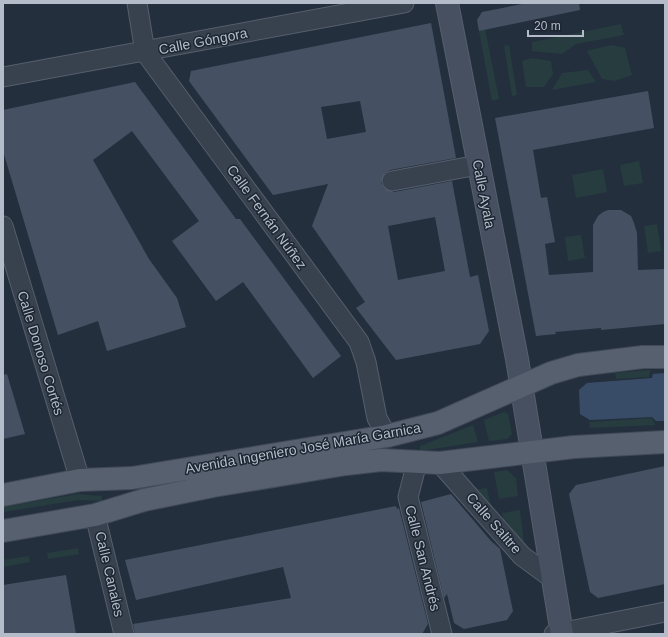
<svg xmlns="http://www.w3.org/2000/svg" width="668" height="637" viewBox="0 0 668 637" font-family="Arial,sans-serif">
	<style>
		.green { fill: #263c3f }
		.water { fill: #394c67 }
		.building { fill: #455162; fill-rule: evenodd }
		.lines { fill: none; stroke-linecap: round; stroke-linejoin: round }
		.street-casing { stroke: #565f6c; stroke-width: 21 }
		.secondary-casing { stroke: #565f6c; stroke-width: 24 }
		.primary-casing { stroke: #414a57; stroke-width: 24 }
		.street { stroke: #38414e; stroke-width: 19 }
		.secondary { stroke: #465061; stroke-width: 22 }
		.primary { stroke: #56606e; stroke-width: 22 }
		.labels { text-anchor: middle; stroke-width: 3; stroke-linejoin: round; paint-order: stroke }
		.street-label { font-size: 14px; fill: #b4bcc9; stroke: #1d2633 }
	</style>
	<rect width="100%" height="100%" fill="#242f3e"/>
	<path class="green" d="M 621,24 L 624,35 L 576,44 L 562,54 L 532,51 L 532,42 Z
		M 485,29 L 499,99 L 492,101 L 479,31 Z
		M 509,45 L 517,95 L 512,96 L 504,46 Z
		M 611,45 L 625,48 L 632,75 L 614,81 L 602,79 L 587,51 Z
		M 532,58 L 551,61 L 553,74 L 544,87 L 526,87 L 522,61 Z
		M 588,70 L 596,82 L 552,90 L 562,73 Z
		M 639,161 L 643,183 L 624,186 L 620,165 Z
		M 603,169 L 607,192 L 576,198 L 572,175 Z
		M 657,224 L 661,251 L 648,253 L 644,226 Z
		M 581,235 L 585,258 L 568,261 L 565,237 Z
		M 650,370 L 649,377 L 616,379 L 615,373 Z
		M 504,412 L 508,414 L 512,434 L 507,439 L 489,441 L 484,420 Z
		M 652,418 L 655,425 L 590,428 L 589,422 Z
		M 473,425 L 478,442 L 420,451 L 420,446 Z
		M 507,470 L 516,478 L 518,496 L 499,499 L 494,472 Z
		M 487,488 L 492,511 L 472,490 Z
		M 78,494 L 102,496 L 102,501 L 79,500 L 3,512 L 3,507 Z
		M 520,510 L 524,544 L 522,546 L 505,531 L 502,513 Z
		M 78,548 L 79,554 L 48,559 L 47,553 Z
		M 29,556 L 30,562 L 3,567 L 3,560 Z"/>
	<path class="water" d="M 665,373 L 665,421 L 656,421 L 652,417 L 590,420 L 580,414 L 579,390 L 587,383 L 652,378 L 653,374 Z"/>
	<path class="building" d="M 527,3 L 579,3 L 580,10 L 479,31 L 477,20 L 482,12 Z
		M 431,23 L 456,158 L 390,170 L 385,173 L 381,183 L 384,188 L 394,192 L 452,181 L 470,277 L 478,275 L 489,331 L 480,344 L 396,360 L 356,308 L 365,302 L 312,226 L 328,184 L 273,195 L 189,81 L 191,71 ZM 360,101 L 366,132 L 327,139 L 321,107 ZM 435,217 L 445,271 L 398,280 L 388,226 Z
		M 135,82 L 236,219 L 240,219 L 341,356 L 313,378 L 243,282 L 216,301 L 172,241 L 199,221 L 132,131 L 93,160 L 149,259 L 177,298 L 186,327 L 107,351 L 98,321 L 58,335 L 3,151 L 3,110 Z
		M 648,91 L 654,128 L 533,150 L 541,198 L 547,197 L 555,242 L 545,244 L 549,275 L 593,272 L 593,225 L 598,216 L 603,212 L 608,210 L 621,210 L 631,216 L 634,223 L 637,233 L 638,270 L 665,269 L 665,324 L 601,330 L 601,328 L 555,332 L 556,334 L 536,336 L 495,118 Z
		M 7,374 L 25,434 L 3,439 L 3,375 Z
		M 665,466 L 665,584 L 598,598 L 590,592 L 569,494 L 576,485 Z
		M 451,494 L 491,541 L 500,549 L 513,611 L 507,620 L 464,629 L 454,623 L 447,594 L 444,598 L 421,502 Z
		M 396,506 L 397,509 L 399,508 L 428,624 L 422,634 L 135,634 L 133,624 L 291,598 L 283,567 L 136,600 L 125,560 Z
		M 66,575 L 76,634 L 3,634 L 3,585 Z"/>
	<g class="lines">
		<g class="street-casing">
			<path id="street" d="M 137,3 L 145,52 L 359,342 L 366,362 L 377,418 L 387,436
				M 3,77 L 404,3
				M 392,181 L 478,165
				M 3,226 L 80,480
				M 421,462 L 415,470 L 408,497 L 442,634
				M 440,463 L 522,556 L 552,578
				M 95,515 L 124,634
				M 554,634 L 665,612"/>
		</g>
		<g class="secondary-casing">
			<path id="secondary" d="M 447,3 L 517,359 L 562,634"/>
		</g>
		<g class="primary-casing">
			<path id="primary" d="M 3,495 L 80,480 L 132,478 L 387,436 L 438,423 L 551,373 L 578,365 L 643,357 L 665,357
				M 3,531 L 95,515 L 144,500 L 213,486 L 346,464 L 381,460 L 440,463 L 574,447 L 665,442"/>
		</g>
		<use href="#street" class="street"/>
		<use href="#secondary" class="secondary"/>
		<use href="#primary" class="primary"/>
	</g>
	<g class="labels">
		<g class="street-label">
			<text transform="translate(203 41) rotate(-11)" y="5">Calle Góngora</text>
			<text transform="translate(484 194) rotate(79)" y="5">Calle Ayala</text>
			<text transform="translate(267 217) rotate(54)" y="5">Calle Fernán Núñez</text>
			<text transform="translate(41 353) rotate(73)" y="5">Calle Donoso Cortés</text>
			<text transform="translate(303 448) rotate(-10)" y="5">Avenida Ingeniero José María Garnica</text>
			<text transform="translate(494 523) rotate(49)" y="5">Calle Salitre</text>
			<text transform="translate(423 558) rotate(76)" y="5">Calle San Andrés</text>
			<text transform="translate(110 574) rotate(77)" y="5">Calle Canales</text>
		</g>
	</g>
	<rect width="668" height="637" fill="none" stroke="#b4bcc9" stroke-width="8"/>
	<path d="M528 30v6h55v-6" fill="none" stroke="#b4bcc9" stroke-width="2"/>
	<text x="534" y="30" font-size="12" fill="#b4bcc9" stroke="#1d2633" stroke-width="3" paint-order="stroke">20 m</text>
</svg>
